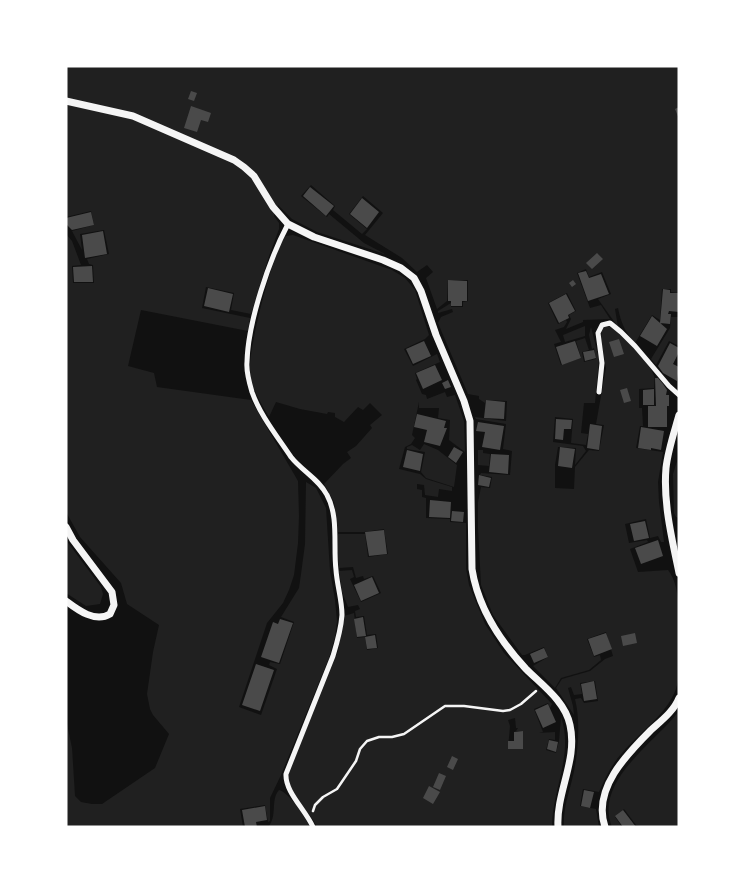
<svg xmlns="http://www.w3.org/2000/svg" width="745" height="893" viewBox="0 0 745 893" font-family="'Source Serif 4',serif">
	<style>
		.green { fill: #202020; fill-rule: evenodd }
		.building { fill: #4a4a4a }
		.lines { fill: none; stroke-linecap: round; stroke-linejoin: round }
		.path { stroke: #f5f5f5; stroke-width: 2.5 }
		.minor { stroke: #f5f5f5; stroke-width: 5 }
		.tertiary { stroke: #f5f5f5; stroke-width: 7 }
	</style>
	<rect width="100%" height="100%" fill="#111"/>
	<path class="green" d="M 66,66 L 679,67 L 679,293 L 671,292 L 671,289 L 662,289 L 660,320 L 652,315 L 635,343 C 625,332 621,323 618,308 L 615,309 L 618,327 L 598,299 L 611,294 L 602,272 L 589,277 L 586,269 L 577,273 L 590,308 L 601,305 L 610,319 L 583,320 L 583,322 L 566,329 L 571,319 L 569,315 L 576,311 L 567,293 L 548,303 L 558,324 L 566,320 L 567,322 L 564,327 L 555,330 L 561,342 L 554,344 L 561,365 L 581,358 L 576,341 L 585,338 L 589,350 L 582,352 L 584,362 L 596,359 L 594,348 L 592,349 L 589,335 L 591,327 L 599,359 L 595,403 L 584,403 L 581,433 L 588,434 L 586,445 L 571,443 L 573,419 L 555,417 L 553,442 L 583,446 L 586,451 L 575,465 L 576,448 L 558,447 L 555,465 L 555,488 L 574,489 L 575,467 L 589,450 L 599,451 L 604,425 L 596,424 L 606,368 L 601,338 L 602,328 L 608,326 C 619,330 652,365 654,376 C 655,379 654,384 654,388 L 639,389 L 639,408 L 642,408 L 643,426 L 640,426 L 636,448 L 663,452 L 658,482 L 659,502 L 664,542 L 661,542 L 658,536 L 650,538 L 646,519 L 625,524 L 629,543 L 647,540 L 648,542 L 630,549 L 638,572 L 668,570 C 679,584 679,608 679,625 C 679,645 682,670 676,689 C 667,714 639,733 622,753 C 612,764 605,778 599,792 L 583,789 L 580,806 L 596,809 L 599,827 L 564,827 C 563,810 568,796 572,780 C 578,757 581,722 575,699 L 581,698 L 584,703 L 598,701 L 595,681 L 580,683 L 582,694 L 574,695 L 571,687 L 568,688 L 573,706 L 574,715 L 556,688 L 562,679 L 590,671 L 605,659 L 613,656 L 606,632 L 587,639 L 594,657 L 600,655 L 601,660 L 589,670 L 561,678 L 555,688 L 533,666 L 548,657 L 544,647 L 525,655 L 522,655 L 493,615 L 481,585 L 478,528 L 478,502 L 481,487 L 490,488 L 492,477 L 480,475 L 481,473 L 510,475 L 512,451 L 503,449 L 506,424 L 476,419 L 475,417 L 506,421 L 507,401 L 486,400 L 485,403 L 479,399 L 479,396 L 468,394 L 438,323 L 441,317 L 453,312 L 452,309 L 438,313 L 438,311 L 451,303 L 451,307 L 463,307 L 463,302 L 468,301 L 468,280 L 448,280 L 447,301 L 437,309 L 426,278 L 433,272 L 427,265 L 417,272 L 402,258 L 365,235 L 383,213 L 363,196 L 349,214 L 367,229 L 362,234 L 333,210 L 335,206 L 311,185 L 301,196 L 327,217 L 329,214 L 364,243 L 385,254 L 317,232 L 292,219 L 278,205 L 274,216 L 279,223 L 279,229 L 269,256 L 251,314 L 231,310 L 234,293 L 206,287 L 202,308 L 250,318 L 248,331 L 141,310 L 128,366 L 154,373 L 157,387 L 251,400 L 298,481 L 299,516 L 298,543 L 294,575 L 289,590 L 283,603 L 267,623 L 239,707 L 261,715 L 277,669 L 269,665 L 270,662 L 280,664 L 294,622 L 281,617 L 299,588 L 301,574 L 305,544 L 306,482 L 316,488 L 326,508 L 330,571 L 335,600 L 337,621 L 335,637 L 329,658 L 281,775 L 270,798 L 270,821 L 268,822 L 265,805 L 240,809 L 243,827 L 66,827 L 66,719 L 72,748 L 75,796 L 81,802 L 92,804 L 102,804 L 155,768 L 169,734 L 153,715 L 150,709 L 147,694 L 153,652 L 159,625 L 127,604 L 121,583 L 80,537 L 66,512 L 66,234 L 72,241 L 81,265 L 72,266 L 73,283 L 94,283 L 93,265 L 89,264 L 87,259 L 109,254 L 104,230 L 80,234 L 82,250 L 72,231 L 94,225 L 91,211 L 66,217 Z
		M 293,235 L 392,270 L 405,278 L 415,290 L 429,335 L 425,339 L 404,349 L 413,366 L 437,354 L 440,362 L 415,373 L 417,379 L 416,380 L 422,394 L 426,395 L 427,399 L 445,392 L 447,397 L 455,395 L 464,421 L 465,452 L 449,440 L 450,420 L 438,418 L 439,408 L 419,408 L 419,402 L 412,435 L 415,438 L 411,444 L 405,447 L 399,469 L 420,474 L 426,479 L 452,487 L 452,491 L 439,489 L 438,497 L 425,495 L 424,485 L 417,484 L 417,489 L 422,490 L 422,497 L 426,498 L 426,518 L 450,519 L 450,522 L 466,523 L 466,568 L 469,585 L 485,624 L 504,653 L 552,704 L 550,708 L 548,703 L 534,709 L 543,732 L 539,733 L 555,732 L 555,740 L 549,739 L 546,750 L 556,753 L 559,741 L 561,717 C 574,754 552,790 552,827 L 317,827 C 308,808 287,794 289,772 L 338,651 L 344,616 L 354,613 L 357,638 L 365,637 L 367,650 L 378,648 L 376,634 L 367,635 L 364,616 L 356,617 L 355,611 L 360,609 L 358,605 L 348,607 L 342,592 L 339,571 L 352,570 L 354,577 L 350,579 L 361,602 L 381,593 L 373,576 L 364,579 L 363,576 L 356,578 L 353,567 L 339,568 L 337,551 L 338,534 L 365,534 L 368,557 L 388,554 L 384,529 L 364,532 L 338,532 L 334,502 L 324,484 L 343,464 L 351,458 L 347,452 L 356,446 L 372,428 L 370,425 L 382,415 L 370,403 L 363,410 L 358,407 L 344,422 L 335,417 L 335,413 L 328,412 L 327,414 L 300,409 L 276,402 L 269,417 C 260,402 251,388 250,370 C 248,351 273,249 286,236 ZM 515,718 L 516,728 L 518,728 L 516,731 L 523,731 L 523,749 L 508,749 L 510,726 L 508,720 Z
		M 671,317 L 679,317 L 679,346 L 669,341 L 656,365 L 651,359 L 670,328 Z
		M 585,326 L 585,336 L 565,342 L 563,335 Z
		M 424,444 L 438,450 L 457,465 L 454,487 L 426,478 L 421,472 L 425,452 L 407,449 L 407,447 L 412,445 L 420,450 Z
		M 478,450 L 483,450 L 483,453 L 490,454 L 489,466 L 478,465 Z
		M 679,455 L 679,518 L 676,517 L 674,513 L 673,474 Z
		M 66,540 L 101,587 L 103,594 L 100,604 L 86,606 L 66,593 Z
		M 679,711 L 679,827 L 643,827 L 636,825 L 624,809 L 615,817 L 622,827 L 612,827 C 593,781 657,741 679,711 Z
		M 279,790 C 290,793 305,817 310,827 L 268,827 C 278,816 270,800 279,790 Z"/>
	<path class="building" d="M 191,91 L 197,93 L 194,101 L 188,99 Z
		M 191,106 L 211,113 L 208,122 L 201,120 L 197,132 L 184,128 Z
		M 679,107 L 679,119 L 675,109 Z
		M 310,187 L 334,206 L 326,216 L 303,196 Z
		M 362,198 L 379,212 L 367,228 L 350,214 Z
		M 91,212 L 94,225 L 72,230 L 66,224 L 66,218 Z
		M 103,231 L 107,254 L 85,258 L 82,235 Z
		M 597,253 L 603,259 L 592,269 L 586,263 Z
		M 92,266 L 93,282 L 74,282 L 73,267 Z
		M 586,271 L 589,278 L 601,274 L 609,294 L 588,301 L 578,273 Z
		M 448,280 L 467,281 L 467,301 L 462,301 L 462,306 L 451,306 L 451,301 L 448,301 Z
		M 573,280 L 576,284 L 572,287 L 569,283 Z
		M 208,288 L 233,294 L 229,312 L 204,306 Z
		M 663,289 L 670,290 L 670,293 L 679,293 L 679,312 L 669,311 L 668,314 L 671,314 L 670,324 L 660,323 Z
		M 566,294 L 575,311 L 568,315 L 569,318 L 559,323 L 549,303 Z
		M 652,316 L 667,329 L 657,346 L 640,336 Z
		M 619,339 L 624,354 L 614,357 L 609,342 Z
		M 424,341 L 431,356 L 413,364 L 406,349 Z
		M 575,341 L 581,358 L 562,365 L 556,347 Z
		M 670,343 L 679,348 L 679,352 L 673,364 L 679,367 L 677,381 L 663,373 L 658,366 Z
		M 594,350 L 596,358 L 585,361 L 583,352 Z
		M 435,365 L 442,380 L 423,389 L 416,373 Z
		M 655,378 L 658,378 L 663,384 L 667,390 L 666,395 L 669,395 L 669,406 L 667,406 L 667,427 L 648,427 L 648,406 L 656,406 Z
		M 448,380 L 451,387 L 445,389 L 442,383 Z
		M 627,388 L 631,401 L 624,403 L 620,390 Z
		M 654,389 L 654,405 L 643,405 L 643,390 Z
		M 486,400 L 505,402 L 504,419 L 484,418 Z
		M 417,414 L 446,421 L 444,428 L 447,428 L 440,446 L 424,442 L 427,430 L 414,427 Z
		M 556,419 L 572,420 L 571,429 L 564,429 L 563,440 L 555,439 Z
		M 478,422 L 504,426 L 500,450 L 482,447 L 485,432 L 476,431 Z
		M 590,424 L 602,426 L 599,450 L 587,448 Z
		M 641,427 L 664,431 L 661,450 L 651,448 L 651,450 L 638,448 Z
		M 454,447 L 463,452 L 456,463 L 448,457 Z
		M 560,447 L 575,449 L 572,468 L 558,466 Z
		M 407,450 L 423,454 L 420,471 L 403,467 Z
		M 491,454 L 509,455 L 508,474 L 489,472 Z
		M 479,475 L 491,478 L 489,487 L 478,485 Z
		M 430,500 L 451,502 L 450,518 L 429,517 Z
		M 452,511 L 464,512 L 463,522 L 451,521 Z
		M 645,521 L 649,538 L 634,541 L 630,524 Z
		M 384,530 L 387,554 L 369,556 L 365,532 Z
		M 658,540 L 663,556 L 641,564 L 635,548 Z
		M 372,577 L 379,593 L 361,601 L 354,585 Z
		M 363,617 L 366,636 L 357,637 L 354,619 Z
		M 280,619 L 293,623 L 279,663 L 261,657 L 273,622 L 278,624 Z
		M 606,633 L 612,649 L 594,656 L 588,639 Z
		M 635,633 L 637,643 L 623,646 L 621,636 Z
		M 375,635 L 377,648 L 367,649 L 365,637 Z
		M 544,648 L 548,657 L 534,663 L 530,654 Z
		M 256,664 L 274,670 L 260,711 L 242,705 Z
		M 594,681 L 597,699 L 584,701 L 581,684 Z
		M 548,704 L 556,722 L 543,728 L 535,710 Z
		M 523,731 L 523,749 L 508,749 L 508,741 L 514,741 L 514,732 Z
		M 549,740 L 558,742 L 556,752 L 547,749 Z
		M 452,756 L 458,759 L 453,770 L 447,767 Z
		M 439,773 L 446,776 L 440,790 L 433,787 Z
		M 429,786 L 440,792 L 433,804 L 423,798 Z
		M 584,790 L 594,792 L 590,808 L 581,806 Z
		M 265,806 L 267,820 L 256,822 L 257,827 L 245,827 L 242,810 Z
		M 623,810 L 636,827 L 623,827 L 615,816 Z"/>
	<g class="lines">
		<path class="path" d="M 313,811 L 315,805 L 323,797 L 337,789 L 356,761 L 360,749 L 367,741 L 379,737 L 392,737 L 404,734 L 445,706 L 464,706 L 503,711 L 510,710 L 521,704 L 536,691"/>
		<path class="minor" d="M 288,224 C 269,260 248,322 247,362 C 246,372 249,382 252,392 C 260,415 277,436 291,457 C 302,471 319,479 327,495 C 339,517 333,546 336,570 C 337,585 342,600 342,615 C 341,629 337,643 333,656 L 286,774 C 285,792 305,809 313,827
			M 599,392 L 602,363 L 598,333 L 602,325 L 610,323 L 621,332 L 635,346 L 669,386 L 679,395"/>
		<path class="tertiary" d="M 66,101 L 133,116 L 234,160 L 244,167 L 254,176 L 273,207 L 288,224 L 314,237 L 383,260 L 401,268 L 414,278 L 421,291 L 436,335 L 464,401 L 470,421 L 472,569 C 478,608 500,641 526,669 C 542,685 565,701 570,725 C 578,760 556,792 558,827
			M 679,415 C 674,433 668,450 666,468 C 663,503 672,539 679,573
			M 66,527 L 73,540 L 112,592 L 114,605 L 110,614 C 95,623 78,610 66,601
			M 605,827 C 592,789 627,754 651,730 C 661,721 674,711 679,698"/>
	</g>
	<rect width="745" height="893" fill="none" stroke="#ffffff" stroke-width="135"/>
</svg>
